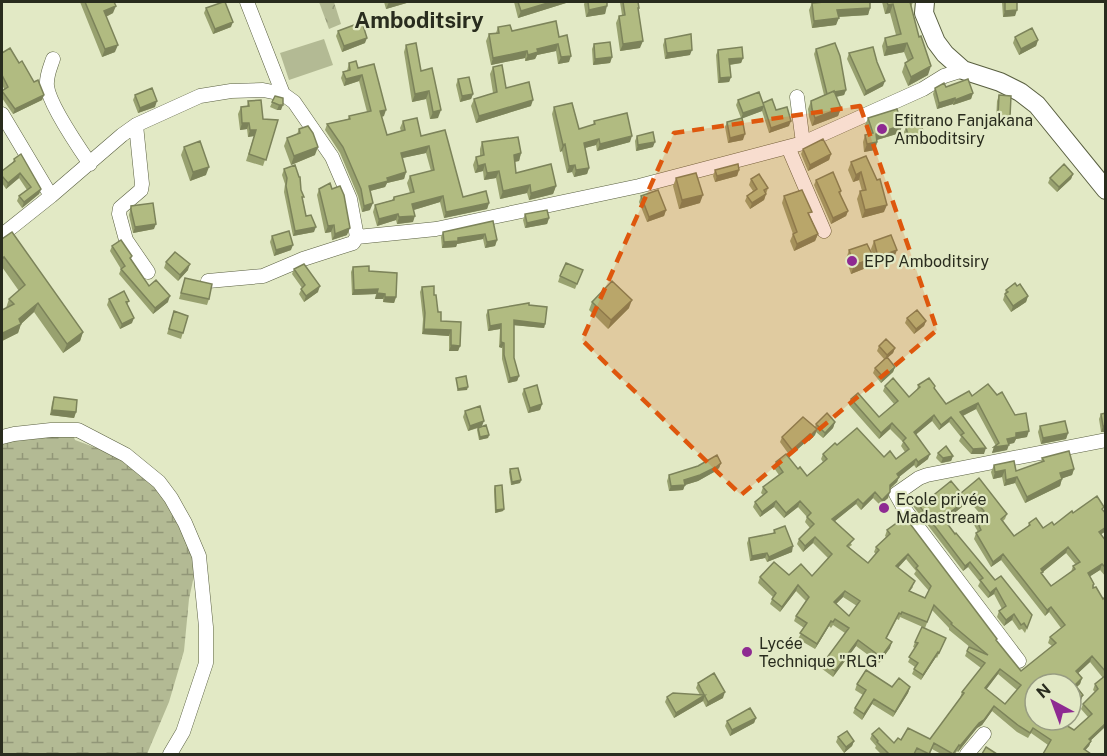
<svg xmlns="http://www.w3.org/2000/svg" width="1107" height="756" viewBox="0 0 1107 756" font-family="'Public Sans',sans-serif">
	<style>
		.forest { fill: url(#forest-crowns) }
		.wetland { fill: url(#wetland-marsh) }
		.pitch { fill: #b3ba94 }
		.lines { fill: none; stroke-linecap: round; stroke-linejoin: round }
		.minor-casing { stroke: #595f40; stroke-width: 15 }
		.major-casing { stroke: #595f40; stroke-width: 20 }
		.minor { stroke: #fff; stroke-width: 14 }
		.major { stroke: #fff; stroke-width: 18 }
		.wall { fill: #98a16f; fill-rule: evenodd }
		.shaded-wall { fill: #7c835a }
		.building { fill: #b1bb81; stroke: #7c835a; stroke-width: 1.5; fill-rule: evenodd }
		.marked { fill: #de570d; fill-opacity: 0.2; stroke: #de570d; stroke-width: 4.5; stroke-dasharray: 12 8; stroke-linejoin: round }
		.poi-dot { fill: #8e2a92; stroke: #e2e9c5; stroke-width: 2 }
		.labels { text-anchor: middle; stroke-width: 4.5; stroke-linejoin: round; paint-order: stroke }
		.poi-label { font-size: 16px; fill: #292c1e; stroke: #e2e9c5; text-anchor: start }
		.district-label { font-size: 22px; font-weight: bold; fill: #292c1e; stroke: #e2e9c5 }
	</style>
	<defs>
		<pattern id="forest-crowns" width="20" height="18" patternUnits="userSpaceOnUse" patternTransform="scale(1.5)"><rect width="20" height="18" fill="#b3ba94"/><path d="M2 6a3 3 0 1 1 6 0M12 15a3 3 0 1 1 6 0" fill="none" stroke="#929778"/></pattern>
		<pattern id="wetland-marsh" width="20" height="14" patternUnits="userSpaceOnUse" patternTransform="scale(1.5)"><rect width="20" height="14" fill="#b3ba94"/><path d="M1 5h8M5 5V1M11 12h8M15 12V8" fill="none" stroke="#929778"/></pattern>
	</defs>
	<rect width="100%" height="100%" fill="#e2e9c5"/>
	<path class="forest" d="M 319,2 L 334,2 L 341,24 L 329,29 Z"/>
	<path class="wetland" d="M 73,435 L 75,440 L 102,450 L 108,446 L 165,494 L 195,554 L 195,571 L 189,599 L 184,651 L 169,702 L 147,754 L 2,754 L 2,440 Z"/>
	<path class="pitch" d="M 324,39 L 333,65 L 289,80 L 280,53 Z"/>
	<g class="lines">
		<g class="minor-casing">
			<path id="minor" d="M 247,2 L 283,94
				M 53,59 C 50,68 46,76 47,86 C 49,104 79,148 90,164
				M 797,97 L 803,143
				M 2,114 L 51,196
				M 136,125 L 142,184 L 141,190 L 120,208 L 119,214 L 126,240 L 148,272
				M 788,147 L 824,231
				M 2,235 L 51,196 L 122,135 L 136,125 L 200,96 L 231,91 L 263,90 L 283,94 L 294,102 L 332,157 L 350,199 L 357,237
				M 208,281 L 263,276 L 303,259 L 353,243 L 357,237 L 436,229 L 639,186 L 803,143 L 923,89 L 944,76 L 963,70
				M 2,437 L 14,434 L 51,430 L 78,430 L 126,455 L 159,482 L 171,498 L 185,523 L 199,556 L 206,627 L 206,663 L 183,732 L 170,754
				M 1019,661 L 905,510 L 896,494 L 919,478 L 927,475 L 1106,440
				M 967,754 L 984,734"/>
		</g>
		<g class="major-casing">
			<path id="major" d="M 925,2 L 924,13 L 936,42 L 945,54 L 963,70 L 1000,82 L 1020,92 L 1037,105 L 1106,190"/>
		</g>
		<use href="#minor" class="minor"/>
		<use href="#major" class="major"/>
	</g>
	<path class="wall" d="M 80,2 L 114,2 L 113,13 L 106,17 L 115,52 L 102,57 Z
		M 384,2 L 410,2 L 386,9 Z
		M 514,2 L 566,2 L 566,3 L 518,18 Z
		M 585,2 L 607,2 L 605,14 L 586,17 L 584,4 Z
		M 620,2 L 638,2 L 640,48 L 620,51 L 616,23 L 619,16 L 622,15 Z
		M 882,2 L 913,2 L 911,7 L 928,75 L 908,86 L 902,72 L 905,63 L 908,62 L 904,52 L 884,56 L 882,46 L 885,38 L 896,35 L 890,13 L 885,14 Z
		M 1002,2 L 1017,2 L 1015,16 L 1003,17 Z
		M 812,3 L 870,8 L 868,15 L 838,17 L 836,25 L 812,28 L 809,10 Z
		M 206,8 L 231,27 L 213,34 L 204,13 Z
		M 498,27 L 512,31 L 559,37 L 569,62 L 558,64 L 556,51 L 537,55 L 535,59 L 525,61 L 525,58 L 491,65 L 486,41 L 489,34 L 496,33 Z
		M 338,31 L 365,43 L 342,52 L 336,36 Z
		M 1015,37 L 1038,40 L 1036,46 L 1019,55 L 1013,43 Z
		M 665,39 L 690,55 L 665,59 L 663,45 Z
		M 594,44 L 612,57 L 610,63 L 593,65 L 592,49 Z
		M 406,45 L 421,71 L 438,118 L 430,119 L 426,99 L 412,102 L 404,52 Z
		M 816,49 L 846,90 L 844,95 L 836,97 L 841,108 L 838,116 L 812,126 L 809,117 L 808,109 L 811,101 L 824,95 L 814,54 Z
		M 718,50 L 743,58 L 741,63 L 730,65 L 731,77 L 729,82 L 718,83 L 716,55 Z
		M 2,53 L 19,63 L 44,95 L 42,100 L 13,114 L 2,98 L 2,91 L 4,89 L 2,84 Z
		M 849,53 L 883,86 L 864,96 L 847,59 Z
		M 349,63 L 358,68 L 384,116 L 381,117 L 387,135 L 401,131 L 400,128 L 403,121 L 421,136 L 445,130 L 463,197 L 489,203 L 487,209 L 444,218 L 440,202 L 414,210 L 413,222 L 397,224 L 396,220 L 377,226 L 373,212 L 375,205 L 392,200 L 394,197 L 410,193 L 407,183 L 410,176 L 431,171 L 426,153 L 402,158 L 406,172 L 404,179 L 387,183 L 385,187 L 370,191 L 370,210 L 362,212 L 358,196 L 340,153 L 325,130 L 327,124 L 348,119 L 349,116 L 367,112 L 359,81 L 344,86 L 341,78 L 343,72 L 347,71 Z
		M 493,67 L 506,88 L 531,106 L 476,123 L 471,106 L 474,99 L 493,93 L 490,74 Z
		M 458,79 L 473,94 L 471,99 L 460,102 L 456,85 Z
		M 946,87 L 973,93 L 971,99 L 953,105 L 953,104 L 937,109 L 933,94 L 935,88 Z
		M 135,95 L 155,107 L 138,113 L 133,100 Z
		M 999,95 L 1008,122 L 996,121 L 997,101 Z
		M 275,96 L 281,110 L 277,110 L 270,107 Z
		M 738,100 L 763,103 L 776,110 L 789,126 L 769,133 L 762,111 L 742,118 L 743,140 L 728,143 L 725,127 L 727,122 L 741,118 L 736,105 Z
		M 248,101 L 263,119 L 278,120 L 263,166 L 246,161 L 254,136 L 248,137 L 247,129 L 240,130 L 238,114 L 241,107 L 247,106 Z
		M 554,107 L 579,129 L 593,125 L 594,121 L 630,142 L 597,151 L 596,145 L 585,148 L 589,168 L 587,174 L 574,177 L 572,172 L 567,173 L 562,151 L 560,152 L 552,114 Z
		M 868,118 L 902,125 L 900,133 L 877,140 L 877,142 L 875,150 L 864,152 L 863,142 L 865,135 L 868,134 L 865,125 Z
		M 906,127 L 922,142 L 907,145 L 904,132 Z
		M 299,129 L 315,155 L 291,165 L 284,146 L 287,138 L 297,134 Z
		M 637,136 L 653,147 L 636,151 L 635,141 Z
		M 482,142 L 521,153 L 519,161 L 515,162 L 516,173 L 556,186 L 553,194 L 529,200 L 527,193 L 500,199 L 496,178 L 484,180 L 483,171 L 475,173 L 473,165 L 476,157 L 480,156 L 480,149 Z
		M 184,147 L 206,175 L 190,181 L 181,155 Z
		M 803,149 L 831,154 L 829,160 L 808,171 L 801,154 Z
		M 866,156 L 884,212 L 862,218 L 857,199 L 860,191 L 862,191 L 859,180 L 853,182 L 848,170 L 851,162 Z
		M 14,159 L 41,189 L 39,194 L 22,208 L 17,201 L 19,196 L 27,190 L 19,178 L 6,189 L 2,183 L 2,171 L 13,162 Z
		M 284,169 L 303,200 L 306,216 L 314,232 L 293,236 L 284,192 L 285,184 L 282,175 Z
		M 715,170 L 739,170 L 737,176 L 715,182 L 713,176 Z
		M 1073,174 L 1071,179 L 1057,192 L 1048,183 L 1050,178 Z
		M 676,178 L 700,203 L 679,209 L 673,186 Z
		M 751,179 L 768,188 L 764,200 L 750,209 L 745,201 L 747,196 L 753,191 L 749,185 Z
		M 816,180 L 841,191 L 840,195 L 848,211 L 846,216 L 831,224 L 814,185 Z
		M 319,189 L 347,235 L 332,240 L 331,232 L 325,233 L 317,195 Z
		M 641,196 L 666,210 L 664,216 L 647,222 L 639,202 Z
		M 784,196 L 810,216 L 818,234 L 815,241 L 794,251 L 790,241 L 793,234 L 782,203 Z
		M 131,206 L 154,229 L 133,233 L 129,215 Z
		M 525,214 L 549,218 L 547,224 L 525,228 L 523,220 Z
		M 493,221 L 497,240 L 495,246 L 485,248 L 483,239 L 457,244 L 456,247 L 442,248 L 441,237 L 443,232 Z
		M 272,236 L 291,250 L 274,256 L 270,242 Z
		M 2,239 L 83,332 L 80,341 L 63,353 L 34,312 L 21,324 L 18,333 L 2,341 L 2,310 L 6,308 L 9,299 L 19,291 L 2,267 Z
		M 874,241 L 894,258 L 875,265 L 873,259 L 871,266 L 851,274 L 846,259 L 849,250 L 872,255 L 871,249 Z
		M 112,246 L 132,256 L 131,259 L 149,286 L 168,302 L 153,314 L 119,274 L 121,269 L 110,251 Z
		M 166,262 L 188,270 L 178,281 L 164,268 Z
		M 353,267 L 369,271 L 396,297 L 394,303 L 383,302 L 383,299 L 375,299 L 376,294 L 352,295 L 351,272 Z
		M 294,269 L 318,292 L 304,302 L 299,294 L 302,288 L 292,274 Z
		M 583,270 L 575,289 L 558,282 L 560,276 Z
		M 185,278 L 209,299 L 207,305 L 179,299 Z
		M 1017,286 L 1028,296 L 1026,302 L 1011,312 L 1003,300 L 1006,290 Z
		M 422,287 L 434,295 L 441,321 L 461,322 L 460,346 L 458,351 L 449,351 L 449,336 L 422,334 L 423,319 L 420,292 Z
		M 109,299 L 129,301 L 127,305 L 132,323 L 120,329 L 107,305 Z
		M 592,302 L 629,308 L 608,329 L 589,310 Z
		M 529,305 L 545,324 L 544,328 L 514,325 L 514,358 L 519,376 L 517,381 L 508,383 L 502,359 L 502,348 L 499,347 L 500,329 L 488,331 L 486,315 L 488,310 Z
		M 174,311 L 188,316 L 181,339 L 167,334 Z
		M 907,318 L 926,321 L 924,326 L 914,334 L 905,323 Z
		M 879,346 L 895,348 L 893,353 L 887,358 L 895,367 L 893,372 L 881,383 L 873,373 L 875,368 L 884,359 L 877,351 Z
		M 918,385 L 935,386 L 934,389 L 946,404 L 972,396 L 1027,437 L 1016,439 L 1014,443 L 1008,444 L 1007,450 L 992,453 L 994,447 L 996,446 L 976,409 L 963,416 L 984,454 L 971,454 L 959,441 L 961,437 L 949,422 L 939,430 L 932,421 L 916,434 L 928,459 L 916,468 L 914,465 L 899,477 L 897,482 L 890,489 L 888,498 L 880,505 L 873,498 L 861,510 L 856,504 L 835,521 L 852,545 L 849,547 L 868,563 L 876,554 L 874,552 L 876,547 L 886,537 L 885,536 L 887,530 L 996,641 L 1021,671 L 1052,646 L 1048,643 L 1050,637 L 1061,628 L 1049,612 L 1045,616 L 1001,560 L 991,567 L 974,539 L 976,533 L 978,532 L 974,525 L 976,519 L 982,516 L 969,501 L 945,521 L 955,534 L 995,580 L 1032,615 L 1025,633 L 1022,629 L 1019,630 L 1012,620 L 1004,626 L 997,617 L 999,611 L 1002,609 L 994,594 L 988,598 L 978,586 L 980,582 L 968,567 L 963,571 L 913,506 L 915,500 L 925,502 L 961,493 L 979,478 L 1007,514 L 1005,519 L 1003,521 L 1014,536 L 1028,526 L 1029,523 L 1043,528 L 1054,525 L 1073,513 L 1103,510 L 1106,514 L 1106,531 L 1101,534 L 1106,541 L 1106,577 L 1100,570 L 1090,576 L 1094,584 L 1093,588 L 1103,599 L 1106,598 L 1106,726 L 1091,740 L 1089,746 L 1085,750 L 1048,745 L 1031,733 L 1028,738 L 1017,732 L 992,711 L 982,725 L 977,728 L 958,752 L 957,751 L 955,754 L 941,754 L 932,749 L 930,754 L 881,754 L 875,748 L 876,746 L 870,739 L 872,734 L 894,743 L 901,740 L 930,739 L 960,698 L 962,692 L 981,668 L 965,656 L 967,651 L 971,648 L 949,630 L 949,628 L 932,610 L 925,628 L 900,617 L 899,620 L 897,619 L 887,638 L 890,648 L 879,663 L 856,646 L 833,677 L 821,668 L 823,663 L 845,633 L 833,625 L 831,628 L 829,626 L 815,649 L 798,639 L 804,628 L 794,621 L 796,616 L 806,601 L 796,591 L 780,612 L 770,604 L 773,597 L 758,583 L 760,577 L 789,575 L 812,576 L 828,558 L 813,543 L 803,552 L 797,544 L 799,539 L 810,528 L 805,522 L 807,517 L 798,507 L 784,518 L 774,507 L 760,517 L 753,507 L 755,502 L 763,495 L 761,493 L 763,487 L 779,475 L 774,468 L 776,462 L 798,469 L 807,476 L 823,462 L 821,459 L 823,454 L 837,445 L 896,459 L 905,452 L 901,446 L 903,442 L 890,429 L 879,439 L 849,405 L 851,399 L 879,417 L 894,404 L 883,391 L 885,386 L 909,397 L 917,390 ZM 1066,553 L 1076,565 L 1073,566 L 1071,572 L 1051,586 L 1042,574 L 1043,572 ZM 906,559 L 916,571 L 914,574 L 929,591 L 925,598 L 910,591 L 913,587 L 898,568 ZM 843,597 L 857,606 L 849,616 L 836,604 ZM 1090,662 L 1103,678 L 1095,684 L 1093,690 L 1095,692 L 1083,704 L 1081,709 L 1088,717 L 1074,730 L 1035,720 L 1035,684 L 1071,684 L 1071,706 L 1072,707 L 1081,700 L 1083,695 L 1077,687 L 1080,684 L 1082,678 L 1078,673 ZM 998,674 L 1017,690 L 1005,704 L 986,689 Z
		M 524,389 L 542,404 L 540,410 L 528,413 L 522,394 Z
		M 54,397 L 76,412 L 74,418 L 50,415 L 52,403 Z
		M 465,411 L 482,426 L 489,435 L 488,438 L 479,440 L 477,430 L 478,428 L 468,431 L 463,417 Z
		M 1101,414 L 1106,432 L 1101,432 L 1099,419 Z
		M 835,422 L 833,428 L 823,438 L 816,432 L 815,435 L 809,441 L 808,440 L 790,456 L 780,442 L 782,437 L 815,427 L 816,424 Z
		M 1040,426 L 1068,433 L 1066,439 L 1041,444 L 1038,432 Z
		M 938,453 L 953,456 L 951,461 L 941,463 L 936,458 Z
		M 1042,458 L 1074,469 L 1072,475 L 1062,478 L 1060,486 L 1025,503 L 1015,483 L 1004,486 L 1002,477 L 993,479 L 991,472 L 994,465 L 1016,471 L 1041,462 Z
		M 721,463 L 719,468 L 714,472 L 698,481 L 685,485 L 683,490 L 669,491 L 667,481 L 669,475 Z
		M 510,469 L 521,480 L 520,483 L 511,485 L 509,472 Z
		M 495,486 L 504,509 L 503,511 L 495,513 L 494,489 Z
		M 774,530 L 792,552 L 767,562 L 765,558 L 750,561 L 747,543 L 749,538 L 773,534 Z
		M 946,638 L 937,658 L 936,657 L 921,680 L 912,674 L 915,667 L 908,662 L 915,648 L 913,647 L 915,642 Z
		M 698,683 L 723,698 L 706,707 L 703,701 L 674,718 L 665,702 L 667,697 L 700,695 L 696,688 Z
		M 857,684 L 892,687 L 910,687 L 908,693 L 893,717 L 872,704 L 862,720 L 853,713 L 855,708 L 863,695 L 855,690 Z
		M 756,718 L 754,723 L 730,736 L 725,726 L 727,721 Z
		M 838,737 L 854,741 L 852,746 L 844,753 L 836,742 Z"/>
	<path class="shaded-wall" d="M 389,2 L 410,2 L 386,9 Z
		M 551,2 L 566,2 L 566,3 L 518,18 L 521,11 Z
		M 893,4 L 890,13 L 885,14 L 888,5 Z
		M 116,6 L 113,13 L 101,19 L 104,11 Z
		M 607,6 L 605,14 L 586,17 L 589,10 Z
		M 870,8 L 868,15 L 835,17 L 837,10 Z
		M 1017,10 L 1015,16 L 1003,17 L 1005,11 Z
		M 839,18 L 836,25 L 812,28 L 814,21 Z
		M 233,22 L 231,27 L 213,34 L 215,29 Z
		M 367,38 L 365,43 L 342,52 L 344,46 Z
		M 1038,40 L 1036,46 L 1019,55 L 1021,49 Z
		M 643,41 L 640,48 L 620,51 L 623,44 Z
		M 907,43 L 904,52 L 884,56 L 887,47 Z
		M 558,44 L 556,51 L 537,55 L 535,59 L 525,61 L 528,55 L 537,49 Z
		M 118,45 L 115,52 L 102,57 L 105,49 Z
		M 692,50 L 690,55 L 665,59 L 667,53 Z
		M 527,51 L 525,58 L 491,65 L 493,58 Z
		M 571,56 L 569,62 L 558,64 L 561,57 Z
		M 612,57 L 610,63 L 593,65 L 595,59 Z
		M 743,58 L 741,63 L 727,65 L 729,59 Z
		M 931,66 L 928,75 L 908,86 L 911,77 Z
		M 362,75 L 359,81 L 344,86 L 346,79 Z
		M 731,77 L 729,82 L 718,83 L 720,78 Z
		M 885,81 L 883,86 L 864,96 L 866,91 Z
		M 846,90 L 844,95 L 825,99 L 827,94 Z
		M 429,91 L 426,99 L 412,102 L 415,94 Z
		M 973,93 L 971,99 L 953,105 L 955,100 Z
		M 473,94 L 471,99 L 460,102 L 462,96 Z
		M 44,95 L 42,100 L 13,114 L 15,109 Z
		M 955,98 L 953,104 L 937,109 L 939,103 Z
		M 533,100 L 531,106 L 476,123 L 479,116 Z
		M 157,101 L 155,107 L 138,113 L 140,108 Z
		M 279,105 L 283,105 L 281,110 L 277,110 Z
		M 764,106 L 762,111 L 741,119 L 743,113 Z
		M 841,108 L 838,116 L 812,126 L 815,118 Z
		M 386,110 L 384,116 L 377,118 L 380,111 Z
		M 441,110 L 438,118 L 430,119 L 433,112 Z
		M 998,116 L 1010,117 L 1008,122 L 996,121 Z
		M 791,121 L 789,126 L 769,133 L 771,128 Z
		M 242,123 L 249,123 L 247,129 L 240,130 Z
		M 902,125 L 900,133 L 873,141 L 876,134 Z
		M 250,130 L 256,130 L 254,136 L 248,137 Z
		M 745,134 L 743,140 L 728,143 L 730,138 Z
		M 632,136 L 630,142 L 597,151 L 600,144 Z
		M 924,136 L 922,142 L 907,145 L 909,140 Z
		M 599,139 L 596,145 L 581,149 L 584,143 Z
		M 655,142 L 653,147 L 636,151 L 638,145 Z
		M 877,142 L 875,150 L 864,152 L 867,144 Z
		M 565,144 L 562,151 L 560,152 L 563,145 Z
		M 429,146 L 426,153 L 398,159 L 401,153 Z
		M 318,147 L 315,155 L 291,165 L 294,156 Z
		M 521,153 L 519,161 L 511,162 L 514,155 Z
		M 831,154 L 829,160 L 808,171 L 810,165 Z
		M 485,164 L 483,171 L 475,173 L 478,166 Z
		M 575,165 L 572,172 L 567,173 L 569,166 Z
		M 209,167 L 206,175 L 190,181 L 193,172 Z
		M 589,168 L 587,174 L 574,177 L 576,170 Z
		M 739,170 L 737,176 L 715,182 L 717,176 Z
		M 499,171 L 496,178 L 484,180 L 487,173 Z
		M 406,172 L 404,179 L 387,183 L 385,187 L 366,192 L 369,186 L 387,178 Z
		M 861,172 L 859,180 L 853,182 L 856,175 Z
		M 20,173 L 19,178 L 6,189 L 8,183 Z
		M 1073,174 L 1071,179 L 1057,192 L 1059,187 Z
		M 530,185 L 527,193 L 500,199 L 503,191 Z
		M 556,186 L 553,194 L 529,200 L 531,193 Z
		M 41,189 L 39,194 L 22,208 L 24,202 Z
		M 766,194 L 764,200 L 750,209 L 752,203 Z
		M 703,195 L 700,203 L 679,209 L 682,200 Z
		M 443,196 L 440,202 L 410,211 L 412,204 Z
		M 373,203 L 370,210 L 362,212 L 364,206 Z
		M 489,203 L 487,209 L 444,218 L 446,212 Z
		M 887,205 L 884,212 L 862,218 L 865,210 Z
		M 666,210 L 664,216 L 647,222 L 649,217 Z
		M 848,211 L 846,216 L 831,224 L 833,218 Z
		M 398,214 L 396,220 L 377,226 L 379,219 Z
		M 415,216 L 413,222 L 397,224 L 399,217 Z
		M 549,218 L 547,224 L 525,228 L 527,223 Z
		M 156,224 L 154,229 L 133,233 L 135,227 Z
		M 334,225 L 331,232 L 325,233 L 328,226 Z
		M 316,227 L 314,232 L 293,236 L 295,231 Z
		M 350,228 L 347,235 L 332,240 L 335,234 Z
		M 485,234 L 483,239 L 457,244 L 456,247 L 442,248 L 444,242 L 458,238 Z
		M 818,234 L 815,241 L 794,251 L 797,244 Z
		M 497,240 L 495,246 L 485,248 L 487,242 Z
		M 293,245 L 291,250 L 274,256 L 276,250 Z
		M 897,250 L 894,258 L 875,265 L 878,257 Z
		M 874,258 L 871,266 L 851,274 L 854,265 Z
		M 190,264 L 188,270 L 178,281 L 180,275 Z
		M 320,286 L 318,292 L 304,302 L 306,296 Z
		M 378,289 L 376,294 L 352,295 L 354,290 Z
		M 377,293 L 385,294 L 383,299 L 375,299 Z
		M 170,296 L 168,302 L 153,314 L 155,308 Z
		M 1028,296 L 1026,302 L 1011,312 L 1013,306 Z
		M 385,297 L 396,297 L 394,303 L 383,302 Z
		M 632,300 L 629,308 L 608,329 L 611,320 Z
		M 38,303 L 34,312 L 21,324 L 18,333 L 2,341 L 3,333 Z
		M 134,318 L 132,323 L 120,329 L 122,324 Z
		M 514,320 L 545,324 L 544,328 L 512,325 Z
		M 926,321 L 924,326 L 914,334 L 916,329 Z
		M 501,324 L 500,329 L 488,331 L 490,326 Z
		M 424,329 L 451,330 L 449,336 L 422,334 Z
		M 83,332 L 80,341 L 63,353 L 67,344 Z
		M 501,342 L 504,343 L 502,348 L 499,347 Z
		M 451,345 L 460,346 L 458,351 L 449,351 Z
		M 895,348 L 893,353 L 885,360 L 887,355 Z
		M 895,367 L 893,372 L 881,383 L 883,377 Z
		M 519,376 L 517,381 L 508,383 L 510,378 Z
		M 468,387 L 467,390 L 457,391 L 458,389 Z
		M 978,403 L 976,409 L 958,418 L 960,412 Z
		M 542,404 L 540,410 L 528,413 L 530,408 Z
		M 52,410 L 76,412 L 74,418 L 50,415 Z
		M 934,415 L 932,421 L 912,438 L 914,432 Z
		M 951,417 L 949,422 L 939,430 L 941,425 Z
		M 484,421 L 482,426 L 468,431 L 470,426 Z
		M 835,422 L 833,428 L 823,438 L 825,433 Z
		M 892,423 L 890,429 L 879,439 L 881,433 Z
		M 1103,426 L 1106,426 L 1106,432 L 1101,432 Z
		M 817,429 L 815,435 L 809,441 L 811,435 Z
		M 1029,431 L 1027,437 L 1016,439 L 1014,443 L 1005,445 L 1007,439 L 1016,433 Z
		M 1068,433 L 1066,439 L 1041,444 L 1043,438 Z
		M 810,434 L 808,440 L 790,456 L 792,450 Z
		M 489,435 L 488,438 L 479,440 L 480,437 Z
		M 1009,445 L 1007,450 L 992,453 L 994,447 Z
		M 986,448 L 984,454 L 971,454 L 973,449 Z
		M 930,454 L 928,459 L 916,468 L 918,462 Z
		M 953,456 L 951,461 L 941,463 L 943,458 Z
		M 916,459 L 914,465 L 899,477 L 897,482 L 888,490 L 890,485 L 897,474 Z
		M 721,463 L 719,468 L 714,472 L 698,481 L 685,485 L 683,490 L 669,491 L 671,486 Z
		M 1074,469 L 1072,475 L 1058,480 L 1060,473 Z
		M 1005,470 L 1002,477 L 993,479 L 995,472 Z
		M 1017,477 L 1015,483 L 1004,486 L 1006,480 Z
		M 1062,479 L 1060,486 L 1025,503 L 1027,497 Z
		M 521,480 L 520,483 L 511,485 L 512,482 Z
		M 875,492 L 873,498 L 861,510 L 863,504 Z
		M 890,492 L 888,498 L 880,505 L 882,500 Z
		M 971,496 L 969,501 L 941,524 L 943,518 Z
		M 858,499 L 856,504 L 830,525 L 832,519 Z
		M 776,501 L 774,507 L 760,517 L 762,512 Z
		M 800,501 L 798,507 L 784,518 L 786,513 Z
		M 504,509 L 503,511 L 495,513 L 496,510 Z
		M 1106,527 L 1106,531 L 1097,537 L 1099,532 Z
		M 815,537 L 813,543 L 803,552 L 805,546 Z
		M 793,546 L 792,552 L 767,562 L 769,557 Z
		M 1068,547 L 1066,553 L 1039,575 L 1041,569 Z
		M 767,553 L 765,558 L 750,561 L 752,556 Z
		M 908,554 L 906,559 L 894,572 L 896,566 Z
		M 1003,554 L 1001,560 L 991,567 L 993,562 Z
		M 970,562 L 968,567 L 963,571 L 965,566 Z
		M 1102,564 L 1100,570 L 1086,579 L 1088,573 Z
		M 798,585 L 796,591 L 780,612 L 782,607 Z
		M 996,588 L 994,594 L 988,598 L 990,593 Z
		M 845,591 L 843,597 L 832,608 L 834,602 Z
		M 1051,607 L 1049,612 L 1045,616 L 1047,610 Z
		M 1014,614 L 1012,620 L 1004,626 L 1006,620 Z
		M 831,621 L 829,626 L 815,649 L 817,644 Z
		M 858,640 L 856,646 L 833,677 L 835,671 Z
		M 892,642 L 890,648 L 879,663 L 881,657 Z
		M 938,652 L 936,657 L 921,680 L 923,675 Z
		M 1092,656 L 1090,662 L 1074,677 L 1076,671 Z
		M 1000,669 L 998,674 L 983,694 L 985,688 Z
		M 1082,678 L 1080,684 L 1073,690 L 1075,685 Z
		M 910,687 L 908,693 L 893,717 L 895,712 Z
		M 725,692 L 723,698 L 706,707 L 708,702 Z
		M 705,695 L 703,701 L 674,718 L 676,713 Z
		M 1083,695 L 1081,700 L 1072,707 L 1074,702 Z
		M 874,699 L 872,704 L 862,720 L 864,714 Z
		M 994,706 L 992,711 L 982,725 L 977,728 L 958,752 L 960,746 L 979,723 Z
		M 756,718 L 754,723 L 730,736 L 732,730 Z
		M 1106,723 L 1106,726 L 1087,744 L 1089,739 Z
		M 854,741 L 852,746 L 844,753 L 846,747 Z
		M 1091,741 L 1089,746 L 1082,754 L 1084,749 Z"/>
	<path class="building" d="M 85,2 L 114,2 L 116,6 L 104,11 L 118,45 L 105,49 Z
		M 223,2 L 225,2 L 233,22 L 215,29 L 206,8 Z
		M 518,2 L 551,2 L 521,11 Z
		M 588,2 L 607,2 L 607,6 L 589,10 Z
		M 623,2 L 638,2 L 639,8 L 638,8 L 643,41 L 623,44 L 619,16 L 625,15 Z
		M 825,2 L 870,2 L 870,8 L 837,10 L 839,18 L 814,21 L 812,3 Z
		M 887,2 L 910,2 L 919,37 L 921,36 L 931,66 L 911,77 L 905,63 L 913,58 L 907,43 L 887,47 L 885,38 L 901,34 L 893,4 L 888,5 Z
		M 1005,2 L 1017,2 L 1017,10 L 1005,11 Z
		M 556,21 L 559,37 L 567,35 L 571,56 L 561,57 L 558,44 L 537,49 L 538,52 L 528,55 L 527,51 L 493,58 L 489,34 L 499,33 L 498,27 L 510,25 L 512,31 Z
		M 362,22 L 367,38 L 344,46 L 338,31 Z
		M 1032,28 L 1038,40 L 1021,49 L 1015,37 Z
		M 691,34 L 692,50 L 667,53 L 665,39 Z
		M 610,42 L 612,57 L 595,59 L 594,44 Z
		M 416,43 L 421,71 L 432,68 L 441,110 L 433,112 L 429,91 L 415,94 L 406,45 Z
		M 835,43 L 840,56 L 846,90 L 834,92 L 834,91 L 827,94 L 816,49 Z
		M 742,47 L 743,58 L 729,59 L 731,77 L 720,78 L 718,50 Z
		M 873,47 L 877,62 L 885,81 L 866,91 L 849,53 Z
		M 10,48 L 19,63 L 22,61 L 34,82 L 38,80 L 44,95 L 15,109 L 2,91 L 8,87 L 2,75 L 2,53 Z
		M 356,61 L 358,68 L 374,64 L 386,110 L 380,111 L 387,135 L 405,130 L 403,121 L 417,118 L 421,136 L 445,130 L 463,197 L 486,191 L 489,203 L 446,212 L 443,196 L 412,204 L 415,216 L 399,217 L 398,214 L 379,219 L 375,205 L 394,200 L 394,197 L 414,192 L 410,176 L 434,170 L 429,146 L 401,153 L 406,172 L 387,178 L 388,181 L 369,186 L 373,203 L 364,206 L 361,189 L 343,147 L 327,124 L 350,119 L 349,116 L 371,111 L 362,75 L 346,79 L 343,72 L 350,70 L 349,63 Z
		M 502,65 L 506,88 L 529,82 L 533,100 L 479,116 L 474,99 L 497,92 L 493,67 Z
		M 469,77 L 473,94 L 462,96 L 458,79 Z
		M 968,79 L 973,93 L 955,100 L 955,98 L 939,103 L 935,88 L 944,83 L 946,87 Z
		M 152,88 L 157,101 L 140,108 L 135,95 Z
		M 834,91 L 841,108 L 815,118 L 812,109 L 811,101 Z
		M 759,92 L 764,106 L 743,113 L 738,100 Z
		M 999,95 L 1011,96 L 1010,117 L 998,116 Z
		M 275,96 L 283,98 L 283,105 L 279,105 L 272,102 Z
		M 772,99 L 776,110 L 787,107 L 791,121 L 771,128 L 763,103 Z
		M 261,100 L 263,119 L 278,120 L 266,160 L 249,154 L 256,130 L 250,130 L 249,123 L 242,123 L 241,107 L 249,106 L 248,101 Z
		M 572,103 L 579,129 L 595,124 L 594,121 L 627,113 L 632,136 L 600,144 L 599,139 L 584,143 L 589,168 L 576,170 L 575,165 L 569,166 L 565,144 L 563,145 L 554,107 Z
		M 897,109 L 902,125 L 876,134 L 877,142 L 867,144 L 865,135 L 873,133 L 868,118 Z
		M 742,118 L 745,134 L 730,138 L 727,122 Z
		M 921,123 L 924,136 L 909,140 L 906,127 Z
		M 308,126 L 313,133 L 318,147 L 294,156 L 287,138 L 300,133 L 299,129 Z
		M 653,132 L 655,142 L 638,145 L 637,136 Z
		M 518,137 L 521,153 L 514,155 L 516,173 L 551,164 L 556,186 L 531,193 L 530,185 L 503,191 L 499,171 L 487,173 L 485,164 L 478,166 L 476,157 L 484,155 L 482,142 Z
		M 823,139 L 831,154 L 810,165 L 803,149 Z
		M 200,141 L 209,167 L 193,172 L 184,147 Z
		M 21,154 L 41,189 L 24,202 L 19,196 L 31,187 L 20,173 L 8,183 L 2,176 L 2,171 L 15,161 L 14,159 Z
		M 866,156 L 877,180 L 880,179 L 887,205 L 865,210 L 860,191 L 866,190 L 861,172 L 856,175 L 851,162 Z
		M 738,164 L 739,170 L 717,176 L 715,170 Z
		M 1064,164 L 1073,174 L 1059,187 L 1050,178 Z
		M 295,165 L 299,177 L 300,177 L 301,190 L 304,197 L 302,197 L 306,216 L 311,215 L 316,227 L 295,231 L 286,186 L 287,178 L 284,169 Z
		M 833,172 L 841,191 L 839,192 L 848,211 L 833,218 L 816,180 Z
		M 696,173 L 703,195 L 682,200 L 676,178 Z
		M 759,174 L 768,188 L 764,190 L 766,194 L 752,203 L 747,196 L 757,189 L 751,179 Z
		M 330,183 L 332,189 L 340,186 L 344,195 L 350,228 L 335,234 L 334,225 L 328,226 L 319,189 Z
		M 658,190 L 666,210 L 649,217 L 641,196 Z
		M 802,190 L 812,212 L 808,213 L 818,234 L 797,244 L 793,234 L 797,232 L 784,196 Z
		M 153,203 L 156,224 L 135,227 L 131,210 L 131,206 Z
		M 547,210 L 549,218 L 527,223 L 525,214 Z
		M 493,221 L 497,240 L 487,242 L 485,234 L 458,238 L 458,241 L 444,242 L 443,232 Z
		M 289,231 L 293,245 L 276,250 L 272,236 Z
		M 12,232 L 83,332 L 67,344 L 38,303 L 19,319 L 21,324 L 3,333 L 2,331 L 2,310 L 14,304 L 9,299 L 25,285 L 4,257 L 2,259 L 2,239 Z
		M 891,235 L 897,250 L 878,257 L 874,241 Z
		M 121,240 L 132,256 L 130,258 L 149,286 L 156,280 L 170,296 L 155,308 L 121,269 L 125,266 L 112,246 Z
		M 867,244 L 874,258 L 854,265 L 849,250 Z
		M 175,252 L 190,264 L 180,275 L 166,262 Z
		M 566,263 L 583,270 L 577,284 L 560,276 Z
		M 304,264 L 320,286 L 306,296 L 301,289 L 305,285 L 294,269 Z
		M 369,266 L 369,271 L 397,273 L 396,297 L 385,297 L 385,294 L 377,293 L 378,289 L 354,290 L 353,267 Z
		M 185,278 L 212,284 L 209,299 L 181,293 Z
		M 612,281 L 632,300 L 611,320 L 592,302 Z
		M 1015,283 L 1017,286 L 1020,284 L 1028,296 L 1013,306 L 1005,294 L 1008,292 L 1006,290 Z
		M 434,286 L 434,295 L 436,295 L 438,312 L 441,312 L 441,321 L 461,322 L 460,346 L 451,345 L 451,330 L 424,329 L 425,313 L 422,287 Z
		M 124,291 L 129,301 L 126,302 L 134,318 L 122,324 L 109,299 Z
		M 529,303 L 529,305 L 547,307 L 545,324 L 514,320 L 514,358 L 519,376 L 510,378 L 504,355 L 504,343 L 501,342 L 501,324 L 490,326 L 488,310 Z
		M 917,310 L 926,321 L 916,329 L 907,318 Z
		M 174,311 L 188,316 L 183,333 L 169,329 Z
		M 886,339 L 895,348 L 887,355 L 879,346 Z
		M 887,357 L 895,367 L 883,377 L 875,368 Z
		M 466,376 L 468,387 L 458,389 L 456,378 Z
		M 893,378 L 909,397 L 920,387 L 918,385 L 929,378 L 935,386 L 934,388 L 946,404 L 969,391 L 972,396 L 988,384 L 997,395 L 1002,392 L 1015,415 L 1026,413 L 1029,431 L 1016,433 L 1016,437 L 1007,439 L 1009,445 L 994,447 L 999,443 L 978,403 L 960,412 L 986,448 L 973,449 L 961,435 L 964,433 L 951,417 L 941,425 L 934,415 L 914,432 L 930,454 L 918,462 L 916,459 L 897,474 L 899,477 L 890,485 L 890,492 L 882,500 L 875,492 L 863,504 L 858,499 L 832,519 L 854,539 L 847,546 L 868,563 L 879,550 L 876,547 L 890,534 L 887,530 L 905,517 L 997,639 L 996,640 L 1021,671 L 1056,643 L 1050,637 L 1065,625 L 1051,607 L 1047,610 L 1003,554 L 993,562 L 976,533 L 981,530 L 976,519 L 984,514 L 983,513 L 984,511 L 971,496 L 943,518 L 955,534 L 956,533 L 995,580 L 1001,576 L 1032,615 L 1027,628 L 1024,623 L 1021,625 L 1014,614 L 1006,620 L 999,611 L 1006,606 L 996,588 L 990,593 L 980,580 L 983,578 L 970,562 L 965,566 L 915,500 L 921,496 L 925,502 L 951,481 L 961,493 L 979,478 L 1007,514 L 1001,519 L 1014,536 L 1030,525 L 1029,523 L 1036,518 L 1043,528 L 1052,522 L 1054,525 L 1072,511 L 1073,513 L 1097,496 L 1104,507 L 1102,509 L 1106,514 L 1106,527 L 1099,532 L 1106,541 L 1106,568 L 1102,564 L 1088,573 L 1094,584 L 1093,585 L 1093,588 L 1096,587 L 1103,599 L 1105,597 L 1106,598 L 1106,672 L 1092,656 L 1076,671 L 1082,678 L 1075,685 L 1083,695 L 1074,702 L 1071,697 L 1071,684 L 1035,684 L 1035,720 L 1048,720 L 1059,726 L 1061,722 L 1074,730 L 1092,714 L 1083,704 L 1098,689 L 1095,684 L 1106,675 L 1106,723 L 1089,739 L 1091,741 L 1084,749 L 1091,754 L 1043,754 L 1051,740 L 1033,728 L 1030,733 L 1019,726 L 994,706 L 984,720 L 979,723 L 960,746 L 959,745 L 953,754 L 934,743 L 929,754 L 917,748 L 914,754 L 889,754 L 877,742 L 878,741 L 872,734 L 879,728 L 894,743 L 898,738 L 901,740 L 908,728 L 930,739 L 964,693 L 962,692 L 985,663 L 967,651 L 969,647 L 988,655 L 951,624 L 952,623 L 934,605 L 927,622 L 902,612 L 901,614 L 899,613 L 886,638 L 892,642 L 881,657 L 858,640 L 835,671 L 823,663 L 849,628 L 835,619 L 833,622 L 831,621 L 817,644 L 800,633 L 807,623 L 796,616 L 809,597 L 798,585 L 782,607 L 772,599 L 776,593 L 760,577 L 774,562 L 789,575 L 801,564 L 812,576 L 832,554 L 815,537 L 805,546 L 799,539 L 814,524 L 807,517 L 811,513 L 800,501 L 786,513 L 776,501 L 762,512 L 755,502 L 767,492 L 763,487 L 783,472 L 776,462 L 786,454 L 798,469 L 800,467 L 807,476 L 827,459 L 823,454 L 835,443 L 837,445 L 857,428 L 884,457 L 890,451 L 896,459 L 909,449 L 903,441 L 906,438 L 892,423 L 881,433 L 851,399 L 858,393 L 879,417 L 898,401 L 885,386 ZM 1068,547 L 1080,562 L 1073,566 L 1075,569 L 1051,586 L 1041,573 L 1043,572 L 1041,569 ZM 908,554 L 918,566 L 916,568 L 931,586 L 925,598 L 909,591 L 915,581 L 896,566 ZM 845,591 L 860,601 L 849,616 L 834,602 ZM 1000,669 L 1021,685 L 1005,704 L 985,688 Z
		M 537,385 L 542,404 L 530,408 L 524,389 Z
		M 54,397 L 77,400 L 76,412 L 52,410 Z
		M 480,406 L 484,421 L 470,426 L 465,411 Z
		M 827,413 L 835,422 L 825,433 L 816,424 Z
		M 1106,413 L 1106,426 L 1103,426 L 1101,414 Z
		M 803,417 L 817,429 L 811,435 L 810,434 L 792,450 L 782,437 Z
		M 1065,421 L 1068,433 L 1043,438 L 1040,426 Z
		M 486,425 L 489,435 L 480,437 L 478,428 Z
		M 946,446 L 953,456 L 943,458 L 938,453 Z
		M 1069,451 L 1074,469 L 1060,473 L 1062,479 L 1027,497 L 1017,477 L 1006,480 L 1005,470 L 995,472 L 994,465 L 1014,461 L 1016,471 L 1044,461 L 1042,458 Z
		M 717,455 L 721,463 L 716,467 L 700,475 L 684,480 L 685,485 L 671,486 L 669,475 L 698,466 Z
		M 518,468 L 521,480 L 512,482 L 510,469 Z
		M 502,485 L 504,509 L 496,510 L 495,486 Z
		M 785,526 L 793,546 L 769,557 L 767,553 L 752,556 L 749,538 L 775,533 L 774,530 Z
		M 922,627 L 946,638 L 939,653 L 938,652 L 923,675 L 914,669 L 918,663 L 909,657 L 918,643 L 915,642 Z
		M 866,670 L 892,687 L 899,678 L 910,687 L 895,712 L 874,699 L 864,714 L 855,708 L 866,690 L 857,684 Z
		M 714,673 L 725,692 L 708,702 L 698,683 Z
		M 673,693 L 705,695 L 676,713 L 667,697 Z
		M 750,708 L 756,718 L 732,730 L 727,721 Z
		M 847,731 L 854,741 L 846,747 L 838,737 Z
		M 986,747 L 997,754 L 982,754 Z"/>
	<path class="marked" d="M 860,106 L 937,330 L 741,495 L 582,340 L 674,133 Z"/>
	<g class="poi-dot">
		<circle cx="882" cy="129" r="6"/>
		<circle cx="852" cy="261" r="6"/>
		<circle cx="884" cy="508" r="6"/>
		<circle cx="747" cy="652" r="6"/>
	</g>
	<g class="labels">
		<g class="poi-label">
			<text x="894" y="126">Efitrano Fanjakana<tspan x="894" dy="18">Amboditsiry</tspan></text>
			<text x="864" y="267">EPP Amboditsiry</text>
			<text x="896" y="505">Ecole privée<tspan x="896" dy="18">Madastream</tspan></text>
			<text x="759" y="649">Lycée<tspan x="759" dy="18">Technique "RLG"</tspan></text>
		</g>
		<g class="district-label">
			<text x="419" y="28">Amboditsiry</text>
		</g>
	</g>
	<rect width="1107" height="756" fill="none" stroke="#292c1e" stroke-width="6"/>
	<g transform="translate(1053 702) rotate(319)"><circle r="28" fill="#e2e9c5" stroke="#989d82" stroke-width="1.5"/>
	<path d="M0-4.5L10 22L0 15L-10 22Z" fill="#8e2a92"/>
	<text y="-9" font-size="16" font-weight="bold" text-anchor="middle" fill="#292c1e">N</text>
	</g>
</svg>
